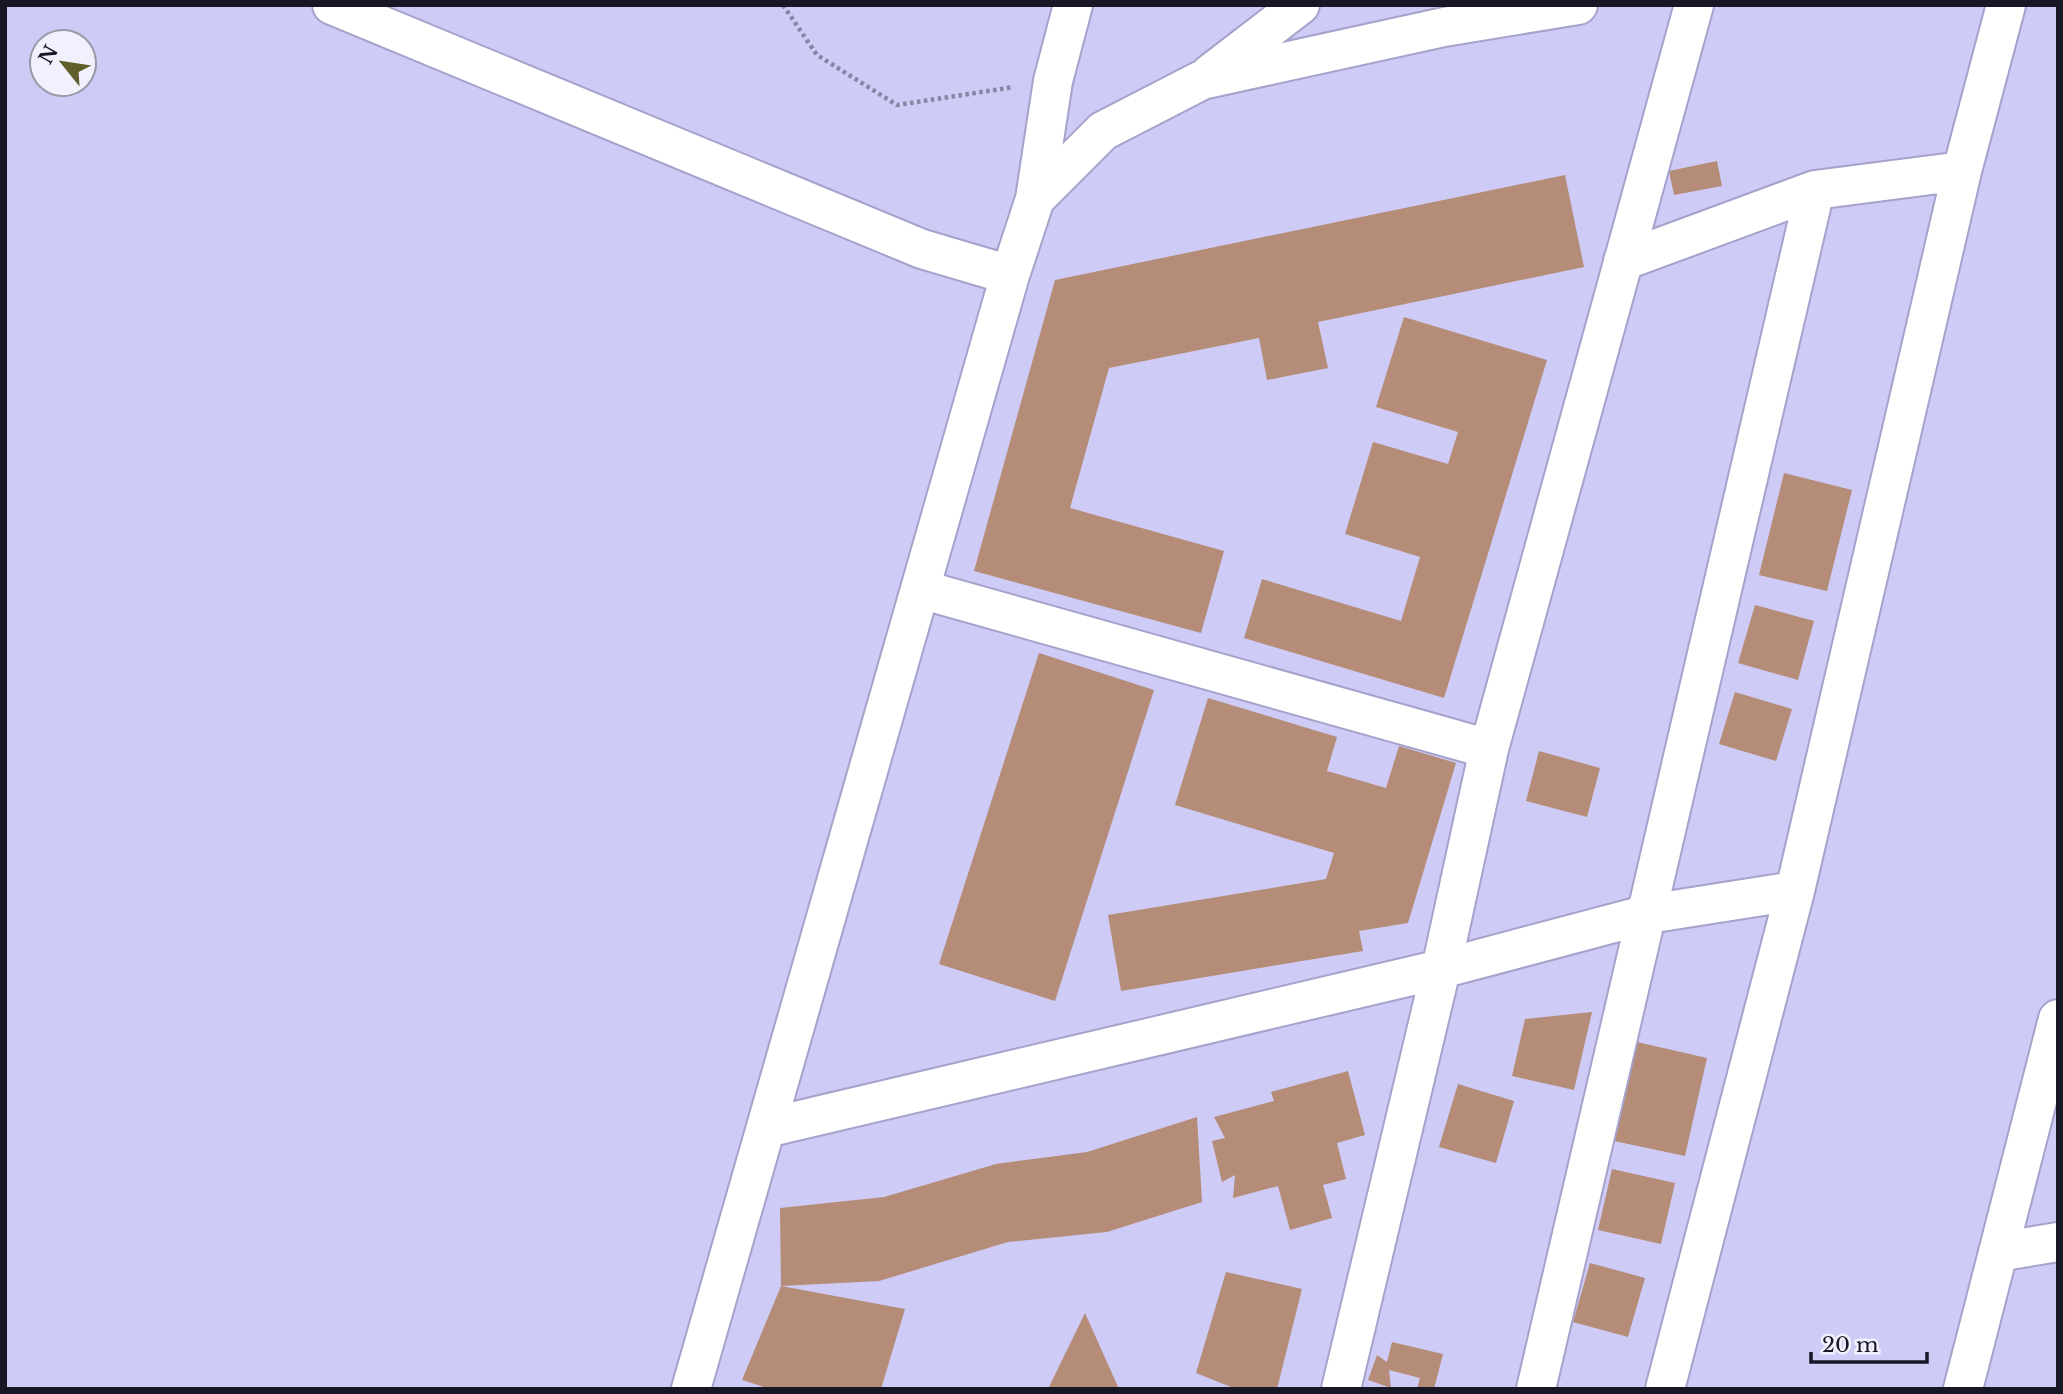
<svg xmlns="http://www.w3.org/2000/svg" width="2063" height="1394" viewBox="0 0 2063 1394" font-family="'Libre Baskerville',serif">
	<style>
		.building { fill: #b58c77 }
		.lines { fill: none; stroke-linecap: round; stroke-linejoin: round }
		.street-casing { stroke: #a5a2cb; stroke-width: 42 }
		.path { stroke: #8784a4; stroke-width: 4.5; stroke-dasharray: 3.5 3.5; stroke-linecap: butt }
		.street { stroke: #fff; stroke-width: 38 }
	</style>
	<rect width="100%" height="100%" fill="#cecbf6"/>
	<path class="building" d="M 1717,161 L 1722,186 L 1674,195 L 1669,171 Z
		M 1565,175 L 1584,267 L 1318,322 L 1328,368 L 1267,380 L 1259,338 L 1109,368 L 1070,508 L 1224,551 L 1201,633 L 974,571 L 1055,280 Z
		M 1404,317 L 1547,360 L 1444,698 L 1244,638 L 1262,579 L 1401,621 L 1420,557 L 1345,534 L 1373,442 L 1448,464 L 1458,432 L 1376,407 Z
		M 1784,473 L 1852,490 L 1827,591 L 1759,575 Z
		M 1755,605 L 1814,621 L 1798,680 L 1738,663 Z
		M 1039,653 L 1154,690 L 1055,1001 L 939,964 Z
		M 1735,692 L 1792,709 L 1776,761 L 1719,744 Z
		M 1208,698 L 1337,737 L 1327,771 L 1386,788 L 1399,746 L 1456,763 L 1408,923 L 1359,931 L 1363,951 L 1121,991 L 1108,915 L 1326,879 L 1334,853 L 1175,805 Z
		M 1539,751 L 1600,768 L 1587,817 L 1526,801 Z
		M 1592,1012 L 1574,1090 L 1512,1076 L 1525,1019 Z
		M 1637,1042 L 1707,1058 L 1685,1156 L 1614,1141 Z
		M 1348,1071 L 1365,1135 L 1337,1143 L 1346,1179 L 1323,1185 L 1332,1218 L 1290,1230 L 1278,1186 L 1233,1198 L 1235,1175 L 1222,1182 L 1212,1141 L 1225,1138 L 1214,1117 L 1274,1101 L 1271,1092 Z
		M 1458,1084 L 1514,1101 L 1496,1163 L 1439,1147 Z
		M 1197,1117 L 1202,1202 L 1107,1232 L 1008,1242 L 879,1281 L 781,1286 L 780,1208 L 884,1197 L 996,1164 L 1087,1152 Z
		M 1612,1169 L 1675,1183 L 1661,1244 L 1598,1230 Z
		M 1590,1263 L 1645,1278 L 1628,1337 L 1573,1322 Z
		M 1226,1272 L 1302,1289 L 1277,1389 L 1236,1389 L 1196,1373 Z
		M 781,1286 L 905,1309 L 881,1389 L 770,1389 L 742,1380 Z
		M 1085,1313 L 1119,1389 L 1048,1389 Z
		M 1392,1342 L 1443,1354 L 1434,1389 L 1417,1389 L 1420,1378 L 1389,1370 L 1391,1388 L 1368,1380 L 1377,1355 L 1387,1362 Z"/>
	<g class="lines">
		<g class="street-casing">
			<path id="street" d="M 332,5 L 922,249 L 1010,275
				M 1210,74 L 1300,5
				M 1035,199 L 1103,131 L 1202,80 L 1444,27 L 1578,5
				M 1623,261 L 1815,190 L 1962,171
				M 920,589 L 1489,749
				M 766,1128 L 1441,969 L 1648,914 L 1795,891
				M 1998,1252 L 2058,1242
				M 691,1389 L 1010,275 L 1035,199 L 1053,81 L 1073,5
				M 1341,1389 L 1441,969 L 1489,749 L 1694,5
				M 1536,1389 L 1815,190
				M 1665,1389 L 1795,891 L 1962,171 L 2006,5
				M 1963,1389 L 2058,1019"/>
		</g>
		<path class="path" d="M 783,5 L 817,55 L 897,105 L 1014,87"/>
		<use href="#street" class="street"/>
	</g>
	<rect width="2063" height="1394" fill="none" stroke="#181726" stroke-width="14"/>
	<g transform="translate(63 63) rotate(300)"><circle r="33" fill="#f1f0fd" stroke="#9a99a7" stroke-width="2"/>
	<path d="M0-5L12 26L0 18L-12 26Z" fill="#605f2c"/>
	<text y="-10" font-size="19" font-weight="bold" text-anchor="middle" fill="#181726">N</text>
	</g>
	<path d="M1811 1352v10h116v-10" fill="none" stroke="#181726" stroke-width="3.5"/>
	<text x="1822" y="1352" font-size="21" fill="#181726" stroke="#f1f0fd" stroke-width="5" paint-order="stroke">20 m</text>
</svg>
